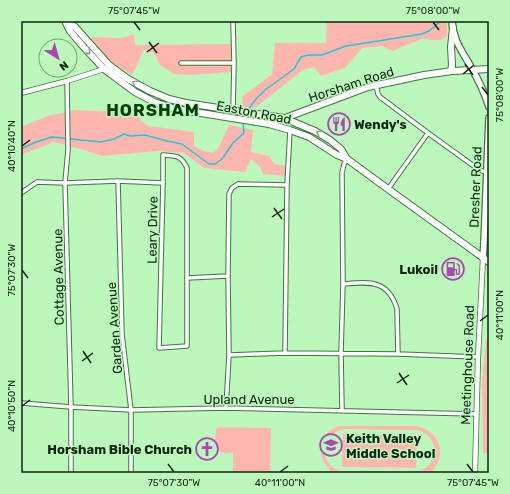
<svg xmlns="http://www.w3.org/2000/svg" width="510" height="494" viewBox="0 0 510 494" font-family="Rubik,sans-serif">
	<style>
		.green { fill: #ffb6af; fill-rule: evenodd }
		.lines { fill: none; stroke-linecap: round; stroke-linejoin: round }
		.stream { stroke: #1dcad9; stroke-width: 1.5 }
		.minor-casing { stroke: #3e7640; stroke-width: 5.5 }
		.tertiary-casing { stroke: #3e7640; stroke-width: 6 }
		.secondary-casing { stroke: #3e7640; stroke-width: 8 }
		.primary-casing { stroke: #3e7640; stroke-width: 8 }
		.trunk-casing { stroke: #3e7640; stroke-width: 8 }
		.minor { stroke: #fff; stroke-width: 3.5 }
		.tertiary { stroke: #fff; stroke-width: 4.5 }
		.secondary { stroke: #fff; stroke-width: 5.5 }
		.primary { stroke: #fff; stroke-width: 6 }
		.trunk { stroke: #fff; stroke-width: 6 }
		.oneway { stroke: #939d93 }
		.ticks { fill: none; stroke: #0e250f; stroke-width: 1.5 }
		.labels { text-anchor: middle; stroke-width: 3; stroke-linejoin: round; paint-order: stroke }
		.street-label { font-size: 13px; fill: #0e250f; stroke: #bcf8bc }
		.poi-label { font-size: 13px; font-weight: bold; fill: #0e250f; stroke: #bcf8bc; text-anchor: start }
		.district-label { font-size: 17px; font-weight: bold; letter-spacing: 1px; fill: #01400b; stroke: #bcf8bc }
		.neatline { fill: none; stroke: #0e250f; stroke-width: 1.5 }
		.ticks-label { font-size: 10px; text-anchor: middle; fill: #0e250f }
	</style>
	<rect width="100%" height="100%" fill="#bcf8bc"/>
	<path class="green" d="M 327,21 L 447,21 L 447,36 L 441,40 L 430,40 L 423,38 C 413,43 403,46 393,51 L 381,46 L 362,48 L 345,68 L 321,76 L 314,67 L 303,70 L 256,107 L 243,108 L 242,97 L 272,74 L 275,43 L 326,43 Z
		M 134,34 L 135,45 L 231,44 L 231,72 L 192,75 L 174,74 L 160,65 L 154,53 L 144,50 L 132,75 L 110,61 L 96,48 L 91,37 L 122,38 Z
		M 74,110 L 138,113 L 140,120 L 149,126 L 194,132 L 194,146 L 204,151 L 213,153 L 218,149 L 229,125 L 253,130 L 251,152 L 269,156 L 274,164 L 287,166 L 286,176 L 263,174 L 260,167 L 251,159 L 245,172 L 204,168 L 184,153 L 158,151 L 102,156 L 81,149 L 54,142 L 21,155 L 21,127 L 50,115 L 59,114 Z
		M 486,339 L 489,341 L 489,454 L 483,453 L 482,384 Z
		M 340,426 L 416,426 C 432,429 444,443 439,460 C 437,464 435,468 432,472 L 433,473 L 439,473 L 322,473 L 322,472 L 329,472 L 330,470 C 315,455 318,432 340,426 ZM 344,429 L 417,430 C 441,436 440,467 416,472 L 340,471 C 317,463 320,434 344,429 Z
		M 218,427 L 271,428 L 270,473 L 233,473 L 233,452 C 226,455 220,453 214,448 L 216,429 Z
		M 343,434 L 417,435 L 416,468 L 342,467 Z"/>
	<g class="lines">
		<path class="stream" d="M 247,111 L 256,99 L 265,90 L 294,69 L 301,57 L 308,55 L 322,55 L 346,46 L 422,34 L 429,31 L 441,21
			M 21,149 L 36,142 L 52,137 L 101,142 L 114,139 L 124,134 L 130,136 L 145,135 L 167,141 L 182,144 L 209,164 L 215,164 L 222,159 L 233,143 L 244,133 L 243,122"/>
		<g class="minor-casing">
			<path id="minor" d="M 233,21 L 234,63 L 233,110
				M 181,63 L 234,63
				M 67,81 L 68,150 L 65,183 L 71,407 L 71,473
				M 376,85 L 378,94 L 380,97 L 428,133 L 478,169 L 487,173
				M 163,155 C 176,156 181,155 187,168 L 187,346 L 159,348 L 163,183 Z
				M 118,181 L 122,334 L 131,410 L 131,473
				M 388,189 L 428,133
				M 21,193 L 37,182 L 65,183 L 118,181 L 163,183
				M 187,278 L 228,276
				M 343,284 C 369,282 388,279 397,309 L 398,354
				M 285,353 L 287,185 L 290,130
				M 229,355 L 285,353 L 398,354 L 478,357
				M 21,403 L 71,407 L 131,410 L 226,408 L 476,414
				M 226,408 L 229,355 L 228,276 L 229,194 L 232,188 L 238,184 L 287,185
				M 342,410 L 341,353 L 343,284 L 342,173 L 344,164 L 347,159"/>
		</g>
		<g class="tertiary-casing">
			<path id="tertiary" d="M 21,93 L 67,81 L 104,69 L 105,68
				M 475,473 L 478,357 L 483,258"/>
		</g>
		<g class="secondary-casing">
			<path id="secondary" d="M 452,21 C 453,41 463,52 472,69 C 479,81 485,94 489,107
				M 483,258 L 484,242 L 489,118"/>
		</g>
		<g class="primary-casing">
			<path id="primary" d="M 451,71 L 452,65 L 451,47 L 453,28
				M 269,124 L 368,87 L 424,75 L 452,71 L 489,69"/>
		</g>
		<g class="trunk-casing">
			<path id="trunk" d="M 65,21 L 70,31 L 81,44 L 104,69 L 135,92 L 154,102 L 176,109 L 269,124 L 290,130 L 309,137 L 337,155 L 347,159 L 388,189 L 489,262
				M 67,21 L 75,27 L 109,65 L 128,79 L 150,91 L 169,99 L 186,103 L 284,118 L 315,131 L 330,140 L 341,149 L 347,159"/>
		</g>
		<use href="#minor" class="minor"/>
		<use href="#tertiary" class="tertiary"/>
		<use href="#secondary" class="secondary"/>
		<use href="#primary" class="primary"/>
		<use href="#trunk" class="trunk"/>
	</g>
	<defs><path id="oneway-chevron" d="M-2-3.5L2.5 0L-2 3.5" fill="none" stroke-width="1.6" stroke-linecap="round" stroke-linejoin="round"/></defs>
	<g class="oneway">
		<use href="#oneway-chevron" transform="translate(88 52) rotate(48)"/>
		<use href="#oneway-chevron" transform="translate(135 83) rotate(-149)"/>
		<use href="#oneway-chevron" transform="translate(319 133) rotate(-150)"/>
	</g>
	<path class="ticks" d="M 134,22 L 140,30M 433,22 L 439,30M 149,42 L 157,53M 147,52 L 159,43M 465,64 L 473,75M 463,74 L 474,65M 482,87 L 488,95M 22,146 L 30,140M 274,208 L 282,219M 272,217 L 284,209M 22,270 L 28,278M 480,321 L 488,315M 83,351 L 91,363M 82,361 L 93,353M 399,373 L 407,385M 397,383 L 409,375M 22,406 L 30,400M 168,464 L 174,472M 467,464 L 473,472M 280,472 L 288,466"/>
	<defs>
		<g id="restaurant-ring" transform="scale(1.15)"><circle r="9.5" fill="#bcf8bc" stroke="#a948b0" stroke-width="1.5"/><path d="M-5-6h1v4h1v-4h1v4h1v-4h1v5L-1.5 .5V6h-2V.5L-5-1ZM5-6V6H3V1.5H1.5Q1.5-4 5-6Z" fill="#a948b0"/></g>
		<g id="fuel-ring" transform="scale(1.15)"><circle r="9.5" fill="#bcf8bc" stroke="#a948b0" stroke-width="1.5"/><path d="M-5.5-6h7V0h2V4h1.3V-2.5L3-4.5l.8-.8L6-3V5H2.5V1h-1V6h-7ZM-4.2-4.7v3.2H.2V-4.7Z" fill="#a948b0"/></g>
		<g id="school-ring" transform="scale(1.15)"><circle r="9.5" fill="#bcf8bc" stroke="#a948b0" stroke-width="1.5"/><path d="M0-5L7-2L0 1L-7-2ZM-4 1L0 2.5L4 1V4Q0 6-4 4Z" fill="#a948b0"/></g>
		<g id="church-ring" transform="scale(1.15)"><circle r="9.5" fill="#bcf8bc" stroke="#a948b0" stroke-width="1.5"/><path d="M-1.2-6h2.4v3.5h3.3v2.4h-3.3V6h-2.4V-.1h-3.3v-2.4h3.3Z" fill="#a948b0"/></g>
	</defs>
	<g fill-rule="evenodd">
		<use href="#restaurant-ring" x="339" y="124"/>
		<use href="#fuel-ring" x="453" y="269"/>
		<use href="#school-ring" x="331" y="445"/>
		<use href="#church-ring" x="207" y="449"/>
	</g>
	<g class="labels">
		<g class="street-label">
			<text transform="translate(351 84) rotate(-18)" y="5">Horsham Road</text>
			<text transform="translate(254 112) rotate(11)" y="5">Easton Road</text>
			<text transform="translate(475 187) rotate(-88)" y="5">Dresher Road</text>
			<text transform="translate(152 230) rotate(-89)" y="5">Leary Drive</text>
			<text transform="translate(58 277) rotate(-91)" y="5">Cottage Avenue</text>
			<text transform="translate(114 328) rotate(-94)" y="5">Garden Avenue</text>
			<text transform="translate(467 365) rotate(-88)" y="5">Meetinghouse Road</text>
			<text x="249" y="404">Upland Avenue</text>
		</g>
		<g class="poi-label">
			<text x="354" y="129">Wendy's</text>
			<text x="438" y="274" text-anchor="end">Lukoil</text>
			<text x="346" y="443">Keith Valley<tspan x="346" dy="15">Middle School</tspan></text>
			<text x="192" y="454" text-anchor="end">Horsham Bible Church</text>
		</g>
		<g class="district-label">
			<text x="153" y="116">HORSHAM</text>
		</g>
	</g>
	<rect width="510" height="494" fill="none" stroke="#bcf8bc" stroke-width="44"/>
	<g transform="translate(58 58) rotate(143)"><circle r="19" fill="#bcf8bc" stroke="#76a477"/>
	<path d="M0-3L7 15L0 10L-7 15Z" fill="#a948b0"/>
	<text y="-6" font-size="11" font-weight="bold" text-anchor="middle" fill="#0e250f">N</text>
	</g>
	<rect x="22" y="22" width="466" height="450" class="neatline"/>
	<g class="ticks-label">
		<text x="134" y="14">75°07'45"W</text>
		<text x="433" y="14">75°08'00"W</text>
		<text transform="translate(499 95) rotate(-90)" y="4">75°08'00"W</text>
		<text transform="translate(11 146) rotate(-90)" y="4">40°10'40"N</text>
		<text transform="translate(11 270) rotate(-90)" y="4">75°07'30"W</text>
		<text transform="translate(499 315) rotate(-90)" y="4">40°11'00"N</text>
		<text transform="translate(11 406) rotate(-90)" y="4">40°10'50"N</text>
		<text x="174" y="486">75°07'30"W</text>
		<text x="280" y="486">40°11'00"N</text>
		<text x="473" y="486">75°07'45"W</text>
	</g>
</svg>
